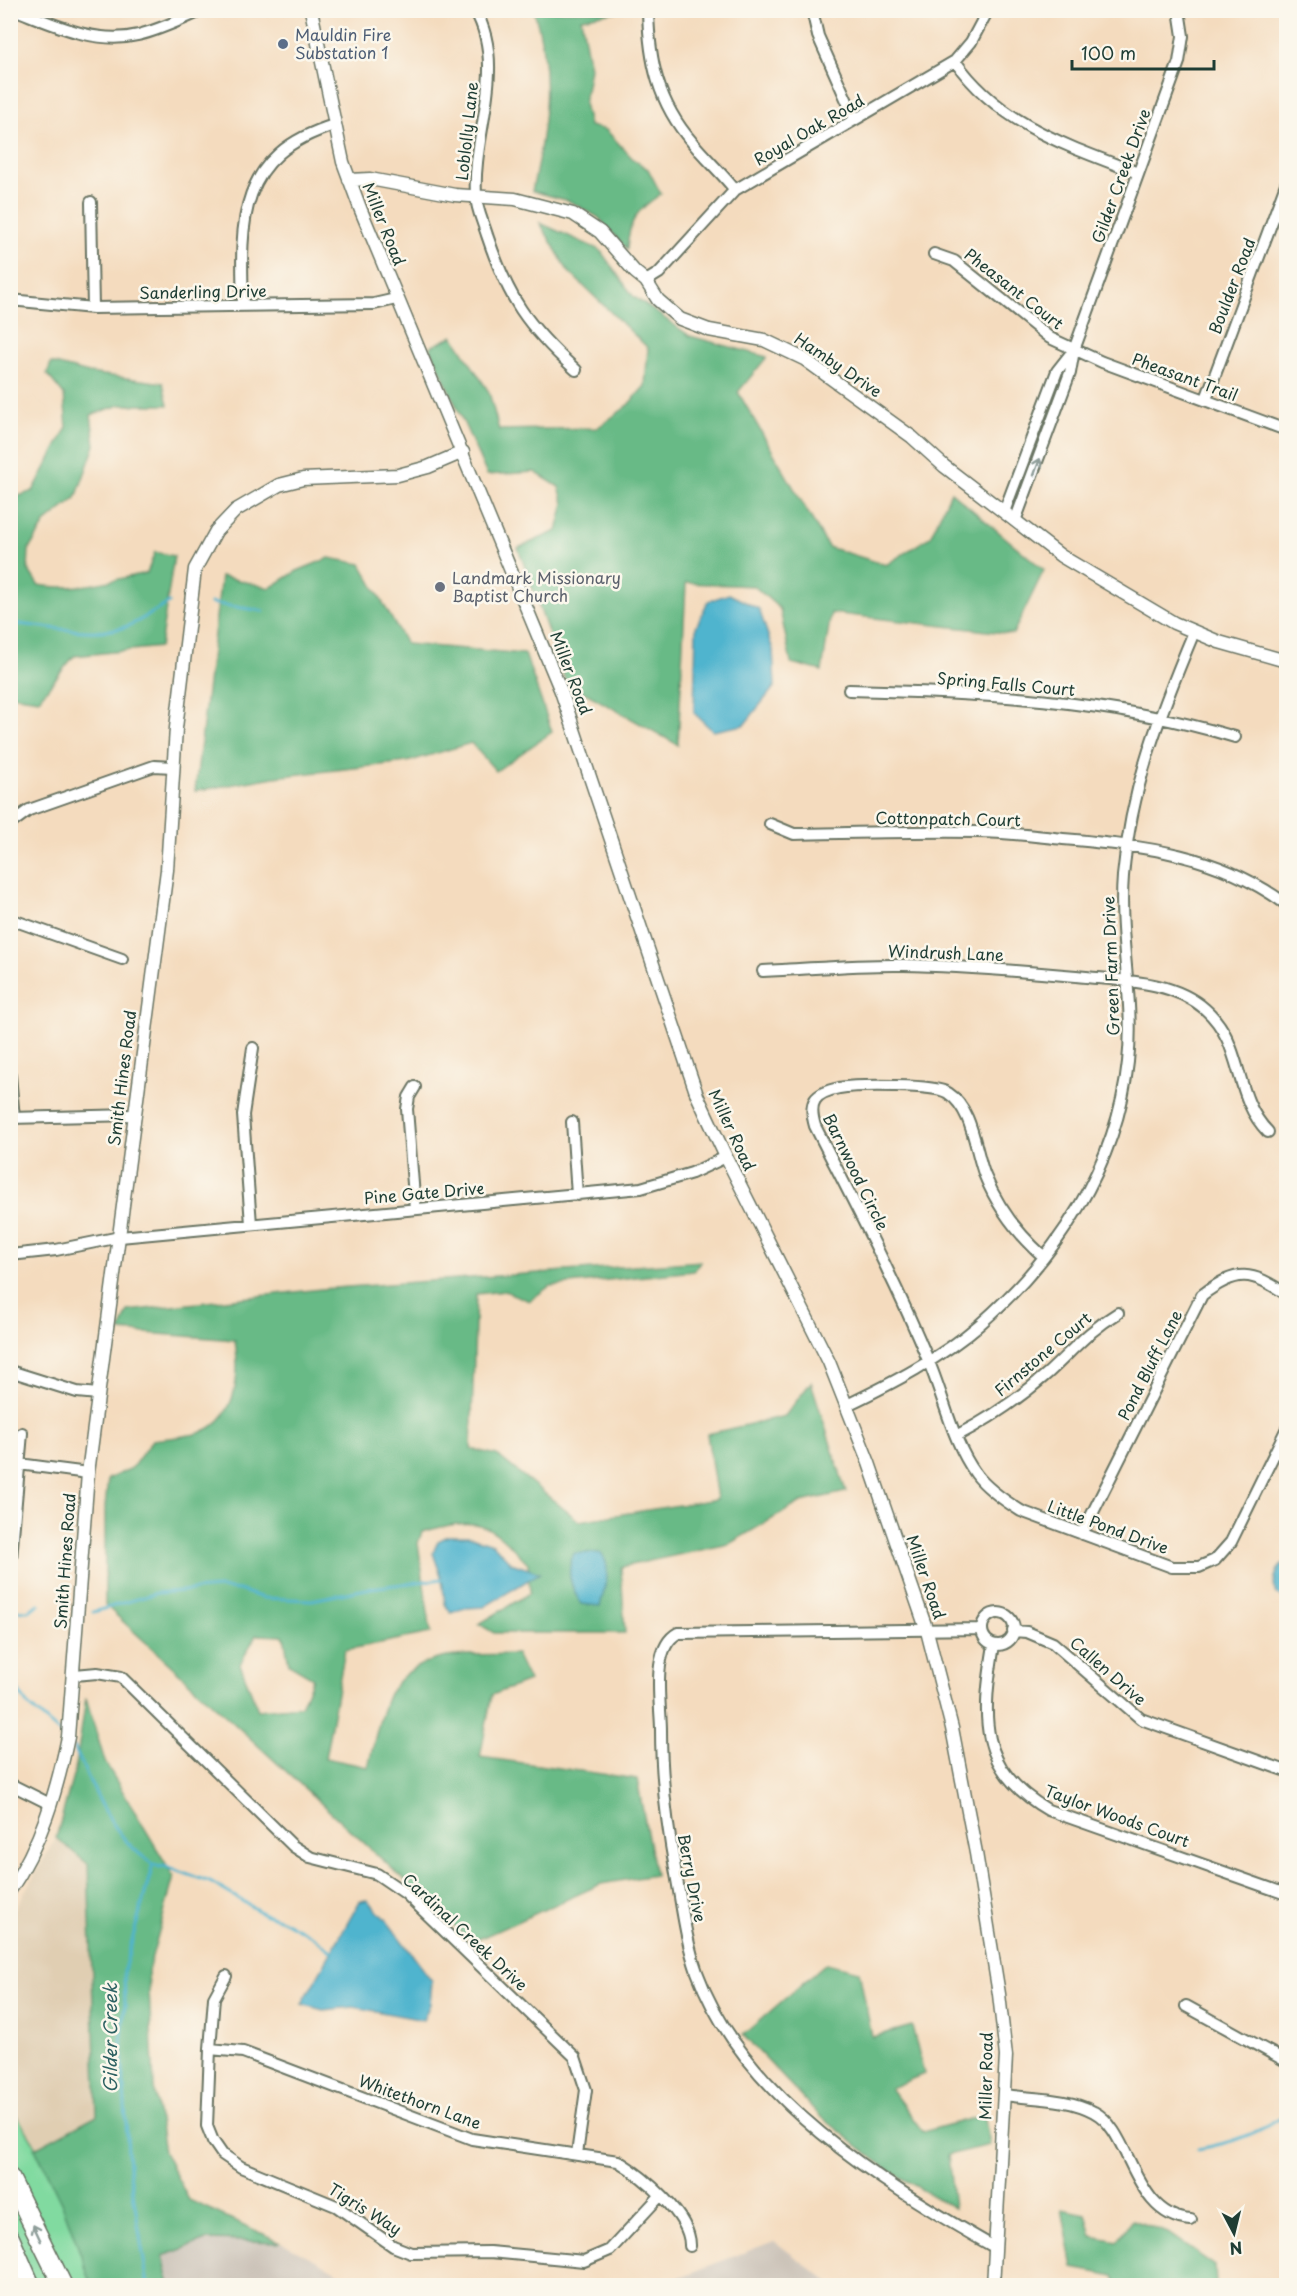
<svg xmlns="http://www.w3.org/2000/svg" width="1297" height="2296" viewBox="0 0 1297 2296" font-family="'Playpen Sans',sans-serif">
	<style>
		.built { fill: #e0ceb2 }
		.industrial { fill: #cbc2b8 }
		.green { fill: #81daa0; stroke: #508c6a; stroke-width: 1.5 }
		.forest { fill: #68ba86; stroke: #447c5d; stroke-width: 1.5; fill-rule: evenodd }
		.water { fill: #4fb4ce; stroke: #377881; stroke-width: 1.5 }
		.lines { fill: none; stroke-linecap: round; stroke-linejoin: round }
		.stream { stroke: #4fb4ce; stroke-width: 3 }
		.minor-casing { stroke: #6a7464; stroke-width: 14 }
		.tertiary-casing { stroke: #6a7464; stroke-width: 15 }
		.motorway-casing { stroke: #6a7464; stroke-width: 21 }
		.minor { stroke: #fff; stroke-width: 10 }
		.tertiary { stroke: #fff; stroke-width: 12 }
		.motorway { stroke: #fff; stroke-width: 18 }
		.oneway { stroke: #8f9e9a }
		.service-dot { fill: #5c6f8a; stroke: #fbf7ec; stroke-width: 2 }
		.worship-dot { fill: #6b7280; stroke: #fbf7ec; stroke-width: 2 }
		.labels { text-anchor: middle; stroke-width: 5; stroke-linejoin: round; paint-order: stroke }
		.service-label { font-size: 16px; fill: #4e5e75; stroke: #fbf7ec; text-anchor: start }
		.street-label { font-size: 16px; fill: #1f3d34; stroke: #fbf7ec }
		.worship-label { font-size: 16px; fill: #5b616d; stroke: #fbf7ec; text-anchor: start }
		.water-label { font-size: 18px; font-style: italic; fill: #2d6162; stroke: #fbf7ec }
	</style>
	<rect width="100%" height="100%" fill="#fbf7ec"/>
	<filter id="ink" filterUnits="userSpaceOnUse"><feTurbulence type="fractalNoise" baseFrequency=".0167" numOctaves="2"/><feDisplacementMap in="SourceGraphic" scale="12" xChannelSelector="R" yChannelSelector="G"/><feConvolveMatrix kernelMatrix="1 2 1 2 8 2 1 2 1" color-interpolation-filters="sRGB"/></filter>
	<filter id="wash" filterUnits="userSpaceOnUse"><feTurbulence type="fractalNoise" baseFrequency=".008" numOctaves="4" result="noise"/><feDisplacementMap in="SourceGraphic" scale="24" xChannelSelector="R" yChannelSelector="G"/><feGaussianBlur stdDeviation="1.35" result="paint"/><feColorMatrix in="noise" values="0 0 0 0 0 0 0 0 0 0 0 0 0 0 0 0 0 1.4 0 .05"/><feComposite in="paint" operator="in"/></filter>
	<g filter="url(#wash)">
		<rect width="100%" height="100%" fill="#f4dbbe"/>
		<path class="built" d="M 56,1838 L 88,1864 L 97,2115 L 35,2148 L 23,2123 L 11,2108 L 11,1916 Z"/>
		<path class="industrial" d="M 206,2240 L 281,2242 L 363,2285 L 170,2285 L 163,2256 Z
			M 774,2241 L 833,2285 L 659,2285 Z"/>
		<path class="green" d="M 10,2108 C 49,2154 72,2229 92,2285 L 11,2285 Z"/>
		<path class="forest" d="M 534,11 L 619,11 L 581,18 L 590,68 L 584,103 L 589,126 L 606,130 L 634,160 L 648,169 L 661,194 C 637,210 629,219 627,249 L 598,217 L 569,201 L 532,191 C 546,129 553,72 534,11 Z
			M 540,223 L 600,250 L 633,296 L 690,336 L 767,357 L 738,392 L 828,547 L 886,565 L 930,537 L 951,492 L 1044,570 L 1013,634 L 831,613 L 822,671 L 791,663 L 780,609 L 754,586 L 686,583 L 678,745 L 566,682 L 518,548 L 557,531 L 564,503 L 559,487 L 535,472 L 487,475 L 430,347 L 453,336 L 489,392 L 499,430 L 597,428 L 626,407 L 645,386 L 648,348 L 568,271 Z
			M 51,363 L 89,373 L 163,383 L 168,405 L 120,405 L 91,415 L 95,445 L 76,498 L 46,522 L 29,549 L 28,569 L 38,585 C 76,592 110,580 147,573 L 155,552 L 174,556 L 160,647 L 74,656 L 39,699 L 11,695 L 10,499 L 33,491 L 67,427 L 64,395 L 47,374 Z
			M 329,558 L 361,564 L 406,644 L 525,654 L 552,732 L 496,771 L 471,743 L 407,762 L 274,777 L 195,791 L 221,576 L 270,588 L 297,571 Z
			M 701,1261 L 694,1271 L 550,1286 L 529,1301 L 505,1291 L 476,1294 L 471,1449 L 497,1455 L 579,1521 L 717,1499 L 707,1434 L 785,1416 L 811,1382 L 846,1492 L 801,1502 L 729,1544 L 621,1567 L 625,1633 L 494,1633 L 479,1624 L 530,1593 L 528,1563 C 487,1522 481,1515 422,1532 L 418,1543 L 431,1633 L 345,1650 L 325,1758 L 368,1767 C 373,1748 381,1707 390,1692 C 418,1648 471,1656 516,1654 L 529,1681 L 492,1695 L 480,1757 L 637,1779 L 655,1875 L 601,1884 L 472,1942 L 105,1605 L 105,1507 L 108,1479 L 132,1468 L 152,1440 C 167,1438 185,1437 199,1433 C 238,1419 240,1374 235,1340 L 120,1331 L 128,1311 L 321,1289 ZM 256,1635 L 284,1636 L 289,1664 L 313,1678 L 301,1706 L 258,1710 L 240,1664 Z
			M 86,1698 L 105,1762 L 174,1877 L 148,1971 L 154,2086 L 164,2152 L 189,2200 L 281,2242 L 206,2240 L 163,2256 L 170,2285 L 92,2285 L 62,2204 L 35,2148 L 97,2115 L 88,1864 L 56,1838 L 76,1765 Z
			M 826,1963 L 859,1971 L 872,2037 L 912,2026 L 924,2074 L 890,2088 L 923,2132 L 984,2115 L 990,2145 L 948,2155 L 954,2208 L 891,2172 L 819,2115 L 743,2035 Z
			M 1062,2209 L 1086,2214 L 1092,2236 L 1117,2241 L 1133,2220 L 1168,2233 L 1215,2266 L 1216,2285 L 1118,2285 L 1114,2276 L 1073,2268 Z"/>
		<path class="water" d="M 729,594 L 759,609 L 773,650 L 775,686 L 744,725 L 713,731 L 694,713 L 696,627 L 708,601 Z
			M 448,1536 L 468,1536 L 493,1544 L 511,1563 L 540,1573 L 484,1607 L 465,1608 L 451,1613 L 445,1604 L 442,1579 L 433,1553 L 438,1541 Z
			M 574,1553 L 601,1553 C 613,1567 604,1590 600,1606 L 581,1604 C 571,1587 565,1572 574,1553 Z
			M 1286,1562 L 1286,1598 L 1276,1595 C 1272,1582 1275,1569 1286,1562 Z
			M 367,1900 L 387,1921 L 432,1981 L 430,2004 L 423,2020 L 354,2007 L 323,2010 L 302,2004 L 360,1901 Z"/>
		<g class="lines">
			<path class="stream" d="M 210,603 L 263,611
				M 10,623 C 45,626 95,638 128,626 C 142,620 156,610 169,603
				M 10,1610 L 28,1611 L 39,1604
				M 93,1612 L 157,1593 L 219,1588 L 239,1590 L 263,1598 L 312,1600 L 371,1588 L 442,1579
				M 10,1678 L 27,1704 L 61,1734
				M 74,1747 C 94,1790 114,1844 159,1867 L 164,1866 L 210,1882 L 264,1914 L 282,1920 L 315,1938 L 331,1951
				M 1198,2149 C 1232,2143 1258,2133 1286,2115
				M 148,2286 L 129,2167 L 121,2043 L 125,2004 L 124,1970 L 153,1864"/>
		</g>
	</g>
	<g filter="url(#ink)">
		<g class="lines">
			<g class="minor-casing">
				<path id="minor" d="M 16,10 C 55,25 96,45 138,35 C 160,30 182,19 203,10
					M 475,10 C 508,68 472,134 476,195 C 476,208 483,222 487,235 C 508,298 527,326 576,370
					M 648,10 C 649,61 658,103 692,142 C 706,159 722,173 735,190
					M 812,10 L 818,36 L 855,119
					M 955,61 C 1000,125 1068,146 1138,173
					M 91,202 L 93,308
					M 934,254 L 954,261 L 1050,338 L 1102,362 L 1286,430
					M 646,281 L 659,273 L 735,190 L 955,61 L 971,42 L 988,10
					M 10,300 L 93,308 L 374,304 L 396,299
					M 243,305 C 240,219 238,155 334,125
					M 1206,399 L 1286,184
					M 1004,512 L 1057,371 L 1072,352
					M 1015,521 L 1070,373 L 1074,350 L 1179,62 L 1183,36 L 1179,10
					M 849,690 C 981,693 1108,699 1235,737
					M 10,824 L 29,810 L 154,766 L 173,767
					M 770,824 L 794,834 C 855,833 916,831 977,832 C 1005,832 1034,836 1063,839 C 1145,846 1218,854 1286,904
					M 10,919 L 122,959
					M 763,971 C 810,969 857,964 904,965 C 961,966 1019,971 1076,976 C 1119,981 1171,979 1205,1009 C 1245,1044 1232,1095 1268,1132
					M 10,1075 L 14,1118
					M 10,1118 L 134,1115
					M 572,1122 L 577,1195
					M 415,1209 L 407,1109 L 409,1097 L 415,1087
					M 251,1224 L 243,1115 L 253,1048
					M 10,1255 L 56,1250 L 120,1237 L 641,1188 L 692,1173 L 726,1157
					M 1044,1257 C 1018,1234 998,1208 985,1176 C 975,1151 973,1109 948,1093 C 935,1084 856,1085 839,1088 C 814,1093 808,1102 815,1126 C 854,1203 895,1280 928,1360 C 944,1397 952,1441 976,1474 C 987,1489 1005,1501 1021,1511 L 1172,1567 L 1199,1567 L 1215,1560 L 1231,1542 L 1286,1430
					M 10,1371 L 77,1392 L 98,1394
					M 847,1405 C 893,1383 941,1358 979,1325 C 1057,1257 1117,1166 1128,1062 C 1135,1000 1118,938 1123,876 C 1131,787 1160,713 1194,632
					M 956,1436 C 989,1419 1020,1398 1048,1373 C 1073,1350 1088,1331 1118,1313
					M 19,1464 L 88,1473
					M 1082,1534 L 1202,1295 C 1238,1268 1251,1271 1286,1294
					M 10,1570 L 22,1433
					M982 1629a16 16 0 1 1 32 0a16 16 0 1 1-32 0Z
					M 982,1629 L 678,1633 C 650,1648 661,1704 661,1730 C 661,1780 667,1826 676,1874 C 682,1907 686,1941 697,1972 C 743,2098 883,2184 994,2247
					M 1013,1631 L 1027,1632 L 1053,1643 L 1141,1719 L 1286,1771
					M 994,1645 C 982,1716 977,1769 1048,1810 L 1286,1894
					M 75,1675 L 97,1673 L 121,1677 L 293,1846 L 310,1857 L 377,1874 L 405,1893 L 575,2057 L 586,2090 L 577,2154
					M 10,1784 L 50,1804
					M 226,1976 L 214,1998 L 210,2049 L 207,2126 L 213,2141 L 222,2154 L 241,2167 L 336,2206 L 393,2246 L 411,2253 L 490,2252 L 584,2261 L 610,2250 L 660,2196
					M 1186,2006 L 1286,2061
					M 210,2049 L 243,2052 L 472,2139 L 618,2161 C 642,2176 691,2215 690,2246
					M 1004,2095 C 1032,2099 1069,2098 1094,2112 C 1132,2131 1132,2216 1191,2220
					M 1286,2286 L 1286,2285"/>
			</g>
			<g class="tertiary-casing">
				<path id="tertiary" d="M 311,10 L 343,162 L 360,208 L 561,691 L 697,1095 L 726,1157 L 829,1362 L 869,1463 L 927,1631 L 952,1728 L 976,1853 L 999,1994 L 1006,2056 L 993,2286
					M 349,180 L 370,179 L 455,195 L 515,199 L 573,214 L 600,232 L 635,272 L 646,281 L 658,300 L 680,319 L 709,330 L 764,340 L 804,359 L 912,437 L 944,466 L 1061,556 L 1174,623 L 1219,642 L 1286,661
					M 10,1890 C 41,1845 57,1790 68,1737 L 88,1473 L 167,870 L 176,728 L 195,569 L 216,531 L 236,510 L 279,485 L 303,479 L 398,475 L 428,467 L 463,452"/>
			</g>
			<g class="motorway-casing">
				<path id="motorway" d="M 10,2178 L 63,2286
					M 10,2238 L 31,2286"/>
			</g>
			<use href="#minor" class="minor"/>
			<use href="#tertiary" class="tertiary"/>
			<use href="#motorway" class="motorway"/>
		</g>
		<defs><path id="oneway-shaft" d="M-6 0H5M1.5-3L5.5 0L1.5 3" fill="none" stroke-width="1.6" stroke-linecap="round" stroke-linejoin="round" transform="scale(1.5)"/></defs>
		<g class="oneway">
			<use href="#oneway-shaft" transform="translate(1037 467) rotate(-70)"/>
			<use href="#oneway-shaft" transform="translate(37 2233) rotate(-115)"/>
		</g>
	</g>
	<circle class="service-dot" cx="283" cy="44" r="6"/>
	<circle class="worship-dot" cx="440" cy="587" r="6"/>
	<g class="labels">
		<g class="service-label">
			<text x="295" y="41">Mauldin Fire<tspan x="295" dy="18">Substation 1</tspan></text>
		</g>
		<g class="street-label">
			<text transform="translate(809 130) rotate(-30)" y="6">Royal Oak Road</text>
			<text transform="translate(467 131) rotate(-84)" y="6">Loblolly Lane</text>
			<text transform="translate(1121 176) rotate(-70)" y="6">Gilder Creek Drive</text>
			<text transform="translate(384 224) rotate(68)" y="6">Miller Road</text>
			<text transform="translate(1232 286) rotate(-69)" y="6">Boulder Road</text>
			<text transform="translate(1014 289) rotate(38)" y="6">Pheasant Court</text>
			<text transform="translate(203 292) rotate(-1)" y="6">Sanderling Drive</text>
			<text transform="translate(838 365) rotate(34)" y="6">Hamby Drive</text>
			<text transform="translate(1185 377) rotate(20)" y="6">Pheasant Trail</text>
			<text transform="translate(571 673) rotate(69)" y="6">Miller Road</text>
			<text transform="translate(1006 684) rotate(5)" y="6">Spring Falls Court</text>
			<text transform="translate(948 819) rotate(1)" y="6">Cottonpatch Court</text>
			<text transform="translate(946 953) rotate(2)" y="6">Windrush Lane</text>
			<text transform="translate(1111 966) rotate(-92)" y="6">Green Farm Drive</text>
			<text transform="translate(122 1078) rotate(-83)" y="6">Smith Hines Road</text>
			<text transform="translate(732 1130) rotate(65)" y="6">Miller Road</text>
			<text transform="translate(856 1172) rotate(64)" y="6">Barnwood Circle</text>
			<text transform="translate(424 1193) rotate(-5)" y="6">Pine Gate Drive</text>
			<text transform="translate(1043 1354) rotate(-40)" y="6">Firnstone Court</text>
			<text transform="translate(1150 1365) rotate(-63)" y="6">Pond Bluff Lane</text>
			<text transform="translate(1108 1527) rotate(20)" y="6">Little Pond Drive</text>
			<text transform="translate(65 1561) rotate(-86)" y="6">Smith Hines Road</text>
			<text transform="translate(926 1577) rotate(71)" y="6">Miller Road</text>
			<text transform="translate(1108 1671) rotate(41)" y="6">Callen Drive</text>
			<text transform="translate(1117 1816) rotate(20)" y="6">Taylor Woods Court</text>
			<text transform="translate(692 1878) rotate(79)" y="6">Berry Drive</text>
			<text transform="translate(465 1932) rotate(43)" y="6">Cardinal Creek Drive</text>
			<text transform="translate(986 2076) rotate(-89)" y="6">Miller Road</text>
			<text transform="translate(420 2102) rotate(20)" y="6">Whitethorn Lane</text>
			<text transform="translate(365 2209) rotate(32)" y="6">Tigris Way</text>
		</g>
		<g class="worship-label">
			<text x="452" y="584">Landmark Missionary<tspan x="452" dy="18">Baptist Church</tspan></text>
		</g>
		<g class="water-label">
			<text transform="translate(111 2038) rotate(-90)" y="6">Gilder Creek</text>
		</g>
	</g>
	<rect width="1297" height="2296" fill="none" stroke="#fbf7ec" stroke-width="36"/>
	<g transform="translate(1234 2233) rotate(173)" stroke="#fbf7ec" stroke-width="4.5" paint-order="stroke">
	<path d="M0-4.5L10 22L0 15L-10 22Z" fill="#1f3d34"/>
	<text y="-9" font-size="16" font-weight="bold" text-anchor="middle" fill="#1f3d34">N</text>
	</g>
	<path d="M1072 60v9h142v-9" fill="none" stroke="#1f3d34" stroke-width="3"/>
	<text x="1081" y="60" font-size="18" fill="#1f3d34" stroke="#fbf7ec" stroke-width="4.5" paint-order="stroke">100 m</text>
</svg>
